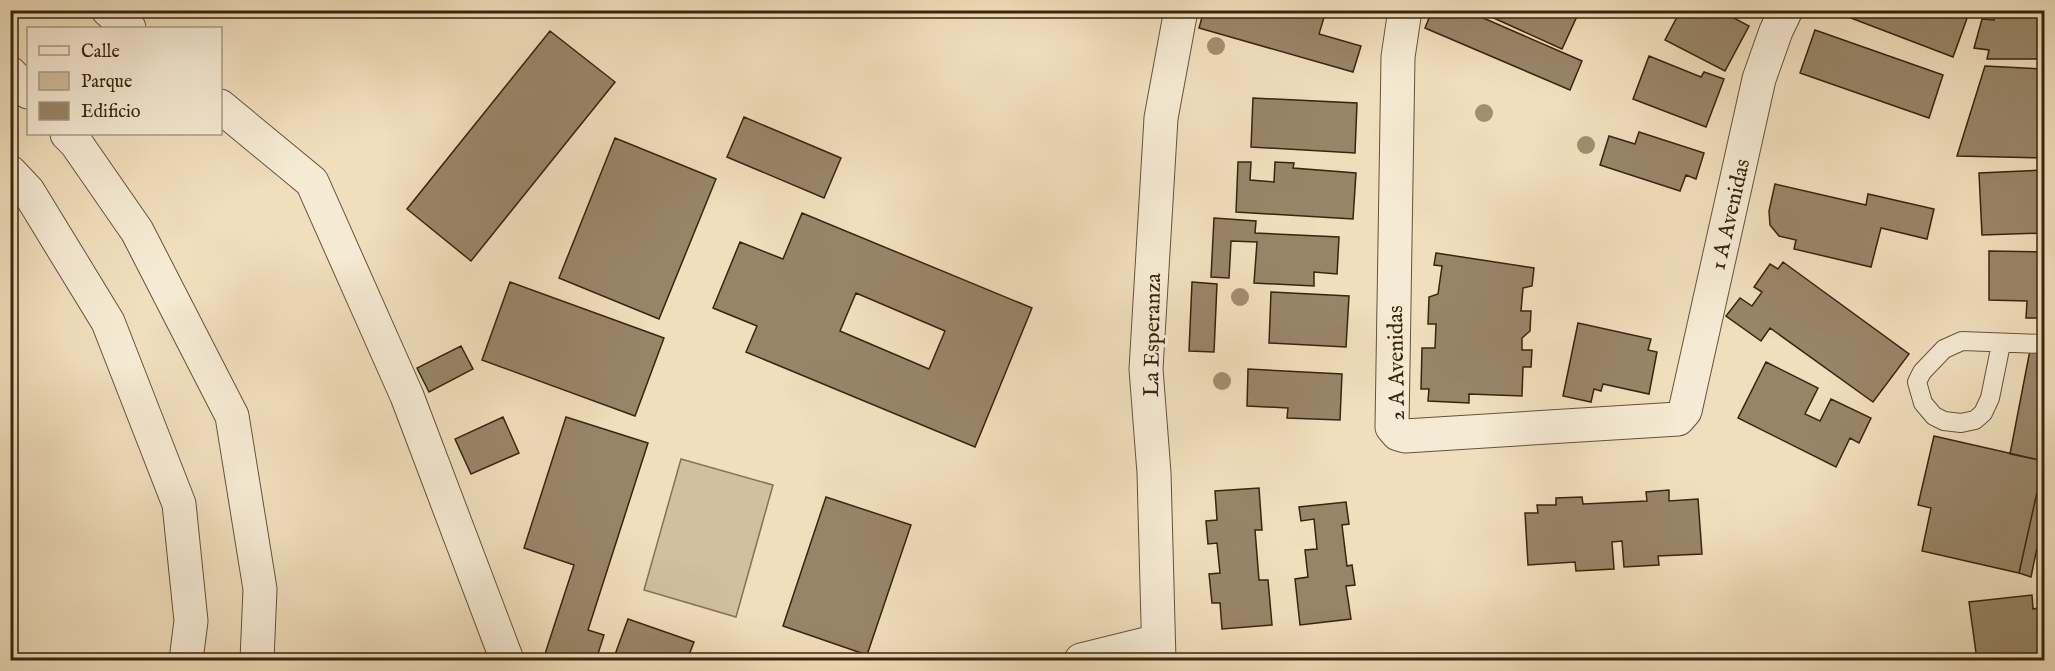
<svg xmlns="http://www.w3.org/2000/svg" width="2055" height="671" viewBox="0 0 2055 671" font-family="'IM FELL English',serif">
	<style>
		.green { fill: #d1bf9e; stroke: #847255; stroke-width: 1.5 }
		.building { fill: #988568; stroke: #38250c; stroke-width: 1.5; fill-rule: evenodd }
		.lines { fill: none; stroke-linecap: round; stroke-linejoin: round }
		.service-casing { stroke: #665338; stroke-width: 20 }
		.minor-casing { stroke: #665338; stroke-width: 35 }
		.tertiary-casing { stroke: #665338; stroke-width: 35 }
		.path { stroke: #38250c; stroke-width: 4; stroke-dasharray: 1.5 3; stroke-linecap: butt }
		.service { stroke: #f5ead3; stroke-width: 18 }
		.minor { stroke: #f5ead3; stroke-width: 33 }
		.tertiary { stroke: #f5ead3; stroke-width: 33 }
		.tree { fill: #a08e6f }
		.labels { text-anchor: middle; stroke-width: 6; stroke-linejoin: round; paint-order: stroke }
		.street-label { font-size: 22px; fill: #38250c; stroke: #f5ead3 }
	</style>
	<rect width="100%" height="100%" fill="#f0debc"/>
	<filter id="stains"><feTurbulence type="fractalNoise" baseFrequency=".00333" numOctaves="4"/><feColorMatrix values="0 0 0 0 .2 0 0 0 0 .09 0 0 0 0 .02 0 0 0 .5 -.17"/></filter>
	<radialGradient id="worn" r=".72"><stop offset=".6" stop-color="#630" stop-opacity="0"/><stop offset="1" stop-color="#630" stop-opacity=".3"/></radialGradient>
	<path class="green" d="M 681,459 L 773,485 L 736,617 L 644,590 Z"/>
	<path class="building" d="M 1204,10 L 1246,10 L 1258,14 L 1259,10 L 1312,10 L 1325,14 L 1319,34 L 1361,46 L 1353,72 L 1199,28 Z
		M 1452,10 L 1465,10 L 1582,61 L 1570,90 L 1425,28 L 1432,11 L 1448,18 Z
		M 1476,10 L 1570,10 L 1578,14 L 1562,49 Z
		M 1664,10 L 1719,10 L 1749,26 L 1725,71 L 1665,40 L 1677,17 Z
		M 1830,10 L 1970,10 L 1953,57 Z
		M 1995,10 L 2044,10 L 2044,59 L 1987,59 L 1989,50 L 1974,48 L 1982,19 L 1994,20 Z
		M 1815,30 L 1943,75 L 1929,118 L 1800,73 Z
		M 550,31 L 615,82 L 471,261 L 407,209 Z
		M 1649,56 L 1701,77 L 1704,72 L 1724,79 L 1706,127 L 1633,99 Z
		M 1985,66 L 2044,69 L 2044,158 L 1957,156 Z
		M 1253,98 L 1357,103 L 1355,153 L 1251,147 Z
		M 744,117 L 841,158 L 824,198 L 727,157 Z
		M 1639,132 L 1704,153 L 1696,179 L 1686,175 L 1680,191 L 1600,165 L 1609,136 L 1635,144 Z
		M 615,138 L 716,179 L 659,319 L 559,278 Z
		M 1238,162 L 1251,162 L 1250,180 L 1274,182 L 1275,162 L 1294,163 L 1293,168 L 1356,173 L 1353,219 L 1236,212 Z
		M 2044,170 L 2044,233 L 1982,235 L 1979,173 Z
		M 1775,184 L 1866,205 L 1868,194 L 1934,209 L 1927,239 L 1881,228 L 1871,267 L 1794,249 L 1796,240 L 1779,236 L 1770,225 L 1769,211 Z
		M 802,213 L 1032,308 L 975,447 L 746,352 L 757,326 L 713,308 L 740,242 L 783,259 ZM 856,293 L 945,331 L 929,369 L 840,331 Z
		M 1214,218 L 1256,221 L 1255,233 L 1339,237 L 1337,274 L 1314,272 L 1314,286 L 1254,283 L 1257,242 L 1231,241 L 1229,278 L 1211,277 Z
		M 1989,251 L 2044,252 L 2044,318 L 2026,318 L 2027,301 L 1989,300 Z
		M 1436,253 L 1534,268 L 1532,286 L 1523,288 L 1521,311 L 1531,311 L 1530,331 L 1522,338 L 1522,350 L 1532,350 L 1531,367 L 1523,367 L 1522,396 L 1469,394 L 1469,403 L 1428,401 L 1429,389 L 1421,389 L 1422,348 L 1435,348 L 1436,324 L 1428,324 L 1429,297 L 1438,294 L 1442,266 L 1434,265 Z
		M 1783,262 L 1909,354 L 1873,402 L 1770,328 L 1761,341 L 1726,316 L 1740,298 L 1752,306 L 1762,292 L 1754,287 L 1770,264 L 1778,269 Z
		M 510,282 L 664,338 L 635,416 L 482,360 Z
		M 1192,282 L 1217,284 L 1214,352 L 1189,351 Z
		M 1271,292 L 1349,296 L 1346,347 L 1269,343 Z
		M 1578,323 L 1651,339 L 1648,350 L 1657,352 L 1649,394 L 1603,384 L 1601,391 L 1594,389 L 1591,402 L 1563,396 Z
		M 2031,345 L 2044,349 L 2044,514 L 2031,577 L 2019,573 L 2044,461 L 2010,454 Z
		M 461,346 L 473,369 L 429,392 L 417,368 Z
		M 1766,362 L 1818,388 L 1805,414 L 1820,421 L 1831,399 L 1871,418 L 1859,443 L 1850,438 L 1836,467 L 1738,418 Z
		M 1248,369 L 1342,374 L 1340,420 L 1287,418 L 1288,408 L 1247,406 Z
		M 503,417 L 519,453 L 471,474 L 455,439 Z
		M 566,417 L 648,443 L 588,630 L 604,635 L 596,660 L 543,660 L 574,565 L 524,548 Z
		M 1934,436 L 2044,461 L 2019,573 L 1922,551 L 1931,508 L 1918,505 Z
		M 1259,488 L 1262,530 L 1255,530 L 1259,580 L 1268,580 L 1272,625 L 1222,629 L 1220,603 L 1212,603 L 1209,574 L 1220,573 L 1217,543 L 1208,544 L 1206,521 L 1217,520 L 1215,491 Z
		M 1669,490 L 1669,501 L 1698,499 L 1702,554 L 1658,556 L 1659,565 L 1624,567 L 1622,541 L 1612,542 L 1614,569 L 1576,571 L 1575,562 L 1528,565 L 1525,513 L 1538,513 L 1537,505 L 1556,505 L 1556,498 L 1582,497 L 1583,504 L 1647,501 L 1646,492 Z
		M 826,497 L 911,525 L 867,655 L 783,626 Z
		M 1346,502 L 1349,524 L 1342,525 L 1347,566 L 1352,565 L 1355,585 L 1346,586 L 1351,619 L 1300,625 L 1295,579 L 1308,577 L 1305,550 L 1317,549 L 1314,519 L 1301,521 L 1299,507 Z
		M 2032,595 L 2033,609 L 2044,607 L 2044,660 L 1977,660 L 1969,602 Z
		M 628,619 L 694,642 L 687,660 L 613,660 Z"/>
	<g class="lines">
		<g class="service-casing">
			<path id="service" d="M 2001,344 L 1990,398 L 1983,413 L 1975,420 L 1961,423 L 1944,421 L 1934,416 L 1923,403 L 1917,382 L 1922,372 L 1944,349 L 1962,341 L 2044,344"/>
		</g>
		<g class="minor-casing">
			<path id="minor" d="M 108,10 L 129,28
				M 1405,10 L 1398,57 L 1392,427 L 1398,434 L 1405,436 L 1678,419 L 1685,411 L 1759,79 L 1776,31 L 1786,10
				M 220,106 L 312,182 L 407,396 L 507,660
				M 1081,660 L 1158,641
				M 1159,660 L 1154,473 L 1146,369 L 1161,118 L 1181,10"/>
		</g>
		<g class="tertiary-casing">
			<path id="tertiary" d="M 10,73 L 28,92
				M 67,134 L 76,143 L 137,231 L 232,416 L 260,589 L 257,660
				M 10,172 L 28,191 L 108,322 L 179,504 L 191,621 L 186,660"/>
		</g>
		<path class="path" d="M 26,10 L 33,14 L 35,10"/>
		<use href="#service" class="service"/>
		<use href="#minor" class="minor"/>
		<use href="#tertiary" class="tertiary"/>
	</g>
	<g class="tree">
		<circle cx="1216" cy="46" r="9"/>
		<circle cx="1484" cy="113" r="9"/>
		<circle cx="1586" cy="145" r="9"/>
		<circle cx="1240" cy="297" r="9"/>
		<circle cx="1222" cy="381" r="9"/>
	</g>
	<g class="labels">
		<g class="street-label">
			<text transform="translate(1729 214) rotate(-77)" y="8">1 A Avenidas</text>
			<text transform="translate(1151 335) rotate(-89)" y="8">La Esperanza</text>
			<text transform="translate(1395 363) rotate(-91)" y="8">2 A Avenidas</text>
		</g>
	</g>
	<rect width="2055" height="671" fill="none" stroke="#f0debc" stroke-width="36"/>
	<rect x="12" y="12" width="2031" height="647" fill="none" stroke="#38250c" stroke-width="3"/>
	<rect x="18" y="18" width="2019" height="635" fill="none" stroke="#38250c" stroke-width="1.5"/>
	<rect x="27" y="27" width="195" height="108" fill="#f5ead3" stroke="#a99b83" stroke-width="1.5"/>
	<rect x="39" y="46" width="30" height="9" fill="#f5ead3" stroke="#a99b83" stroke-width="1.5"/>
	<text x="81" y="57" font-size="18" fill="#38250c">Calle</text>
	<rect x="39" y="72" width="30" height="18" fill="#d1bf9e" stroke="#a99b83" stroke-width="1.5"/>
	<text x="81" y="87" font-size="18" fill="#38250c">Parque</text>
	<rect x="39" y="102" width="30" height="18" fill="#988568" stroke="#a99b83" stroke-width="1.5"/>
	<text x="81" y="117" font-size="18" fill="#38250c">Edificio</text>
	<rect width="100%" height="100%" filter="url(#stains)"/>
	<rect width="100%" height="100%" fill="url(#worn)"/>
</svg>
